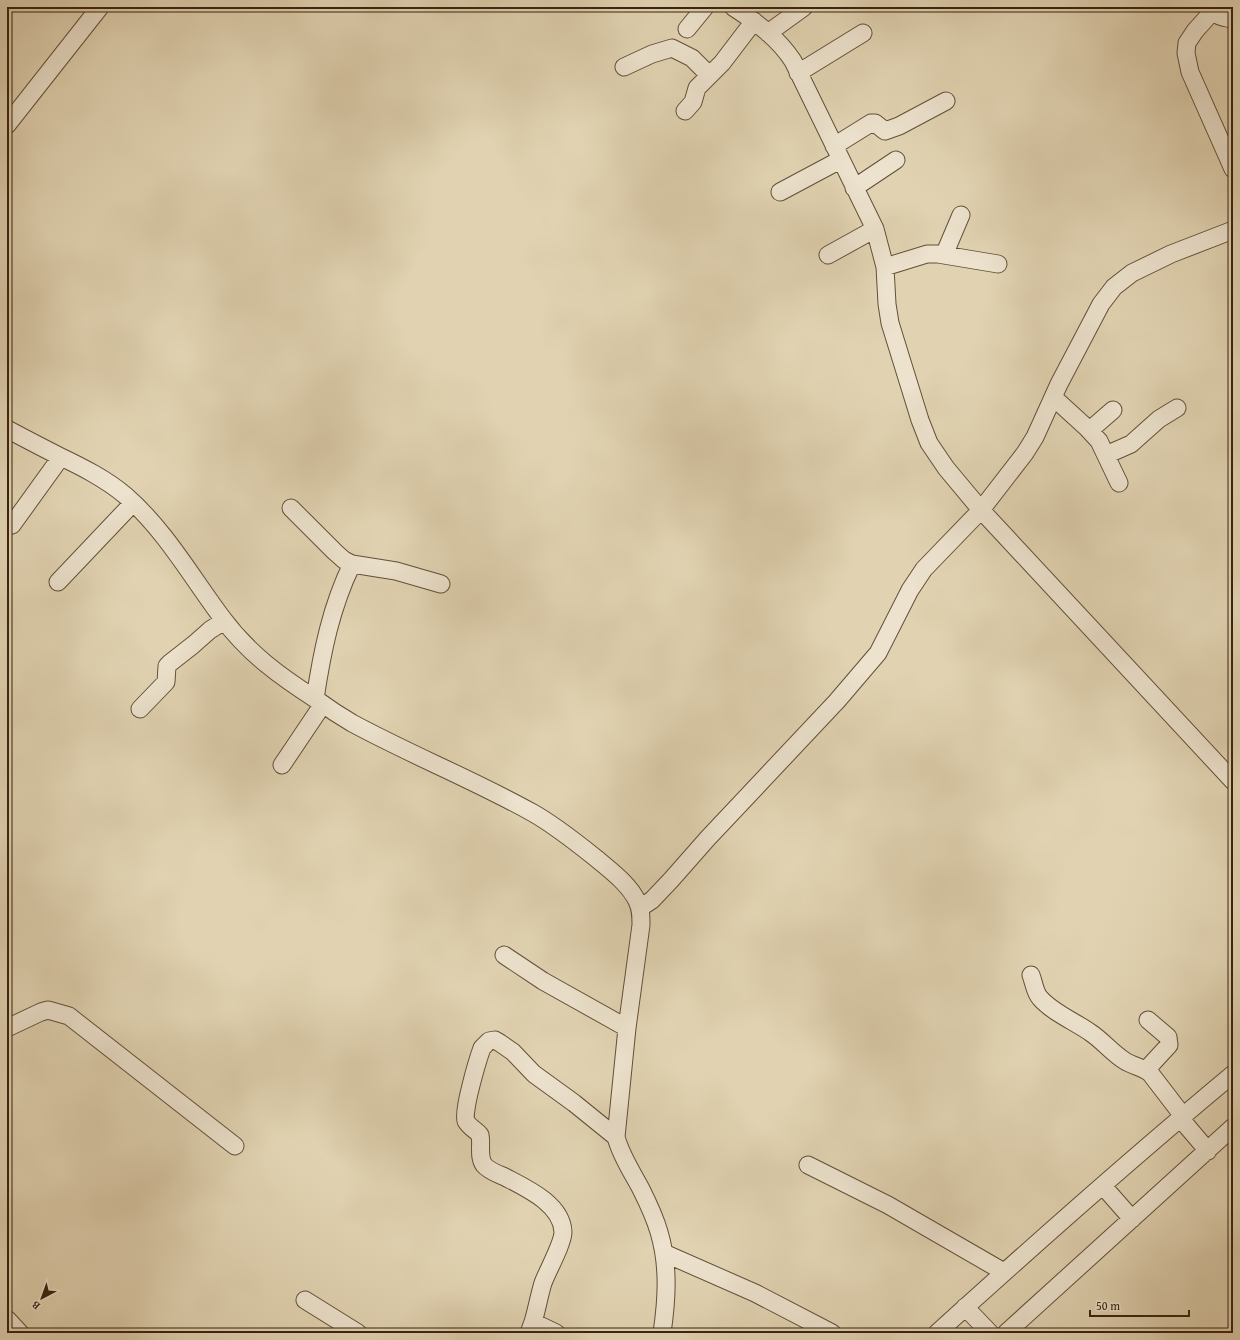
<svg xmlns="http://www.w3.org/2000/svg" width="1240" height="1340" viewBox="0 0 1240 1340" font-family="'Gentium Book Plus',serif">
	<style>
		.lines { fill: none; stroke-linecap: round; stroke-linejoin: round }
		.minor-casing { stroke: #634f38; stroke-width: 19 }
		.minor { stroke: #ece2cd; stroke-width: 17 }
	</style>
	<rect width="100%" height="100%" fill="#e1d3b2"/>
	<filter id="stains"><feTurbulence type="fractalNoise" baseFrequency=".005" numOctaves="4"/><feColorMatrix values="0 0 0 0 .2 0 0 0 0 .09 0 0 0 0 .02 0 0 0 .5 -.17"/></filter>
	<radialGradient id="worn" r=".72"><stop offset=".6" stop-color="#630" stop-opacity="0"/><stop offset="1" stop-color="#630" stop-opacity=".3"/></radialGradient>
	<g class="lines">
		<g class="minor-casing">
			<path id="minor" d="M 733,7 C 756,22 778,38 793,61 L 875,229 L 885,267 L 887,304 L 890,323 L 920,420 L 929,443 L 946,468 L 981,510 L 1233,781
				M 1208,7 C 1213,15 1224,18 1233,19
				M 1212,12 L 1195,31 L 1187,43 L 1186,53 L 1190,72 L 1233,169
				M 687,29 L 705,7
				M 768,33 L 804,7
				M 624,67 L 652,54 L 672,48 L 692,58 L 709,75
				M 798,73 L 863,33
				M 685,111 L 693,102 L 697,88 L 722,63 L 754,21
				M 7,125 L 100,7
				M 834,146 L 871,123 L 875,123 L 885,131 L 899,126 L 946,101
				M 854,188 L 896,160
				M 780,192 L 840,160
				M 828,255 L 875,229
				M 944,255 L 961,215
				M 885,267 L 927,254 L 938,254 L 998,264
				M 1053,397 L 1087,428 L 1099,441 L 1119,483
				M 7,429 C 24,438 41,447 59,456 C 82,467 106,479 126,496 C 166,531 192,578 223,619 C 249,654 281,677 317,700 C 328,708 340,716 352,723 C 411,755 474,780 533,813 C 556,826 577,843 597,859 C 611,871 629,884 637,901 C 641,909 641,916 641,925 L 627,1028 L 616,1137 C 621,1156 632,1172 641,1189 C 648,1203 655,1218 659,1232 C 669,1265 667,1299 662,1333
				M 1090,430 L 1113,410
				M 1106,455 L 1131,444 L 1159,419 L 1177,408
				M 291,508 L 335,552 L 344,560 L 352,564 L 396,571 L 441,584
				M 12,525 L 61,457
				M 58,582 L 133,503
				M 315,699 C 322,652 331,607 352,564
				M 140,709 L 166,682 L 167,666 L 170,663 L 193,645 L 210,630 L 224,621
				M 282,765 L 323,704
				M 640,908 L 652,900 L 671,880 L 708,838 L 837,701 L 878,653 L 910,590 L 924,569 L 981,510 L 1025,453 L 1035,437 L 1059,384 L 1101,304 L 1114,287 L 1132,273 L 1171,254 L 1233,230
				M 504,955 L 543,981 L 627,1028
				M 1031,975 C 1034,983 1035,993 1040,998 C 1053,1013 1076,1022 1091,1033 C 1103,1041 1112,1053 1125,1061 C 1133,1066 1142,1067 1150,1073 L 1183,1116
				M 7,1028 L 41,1012 L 48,1010 L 69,1016 L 235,1146
				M 1146,1070 L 1169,1045 L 1168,1037 L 1148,1020
				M 1180,1118 L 1208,1151
				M 808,1165 L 888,1205 L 1004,1272
				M 1103,1186 L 1132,1219
				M 664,1253 L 755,1293 L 832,1333
				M 305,1300 L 358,1333
				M 965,1307 L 990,1333
				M 7,1319 L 20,1333
				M 533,1322 C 537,1309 539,1296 543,1283 C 548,1270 563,1243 563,1232 C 562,1204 526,1188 505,1177 C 498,1174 489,1171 484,1165 C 478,1157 482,1144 480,1135 C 476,1130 469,1127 466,1121 C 462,1112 478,1059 482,1048 L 489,1041 L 495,1040 L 500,1043 L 513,1052 L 534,1074 L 574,1103 L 616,1137
				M 529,1333 L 533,1322 L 556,1333
				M 937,1333 C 1034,1245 1132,1158 1233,1074
				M 1006,1333 L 1233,1127"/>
		</g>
		<use href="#minor" class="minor"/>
	</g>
	<rect width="1240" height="1340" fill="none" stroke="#e1d3b2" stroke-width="24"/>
	<rect x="8" y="8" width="1224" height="1324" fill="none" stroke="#39230f" stroke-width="2"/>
	<rect x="12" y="12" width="1216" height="1316" fill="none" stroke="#39230f"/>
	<g transform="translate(42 1298) rotate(221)" stroke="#ece2cd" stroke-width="3" paint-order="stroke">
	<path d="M0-3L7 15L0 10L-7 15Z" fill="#39230f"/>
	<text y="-6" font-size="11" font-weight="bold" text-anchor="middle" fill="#39230f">B</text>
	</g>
	<path d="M1090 1310v6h99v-6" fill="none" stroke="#39230f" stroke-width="2"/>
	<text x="1096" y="1310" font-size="12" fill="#39230f" stroke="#ece2cd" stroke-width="3" paint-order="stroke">50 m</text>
	<rect width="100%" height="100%" filter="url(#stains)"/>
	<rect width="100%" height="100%" fill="url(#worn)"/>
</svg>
